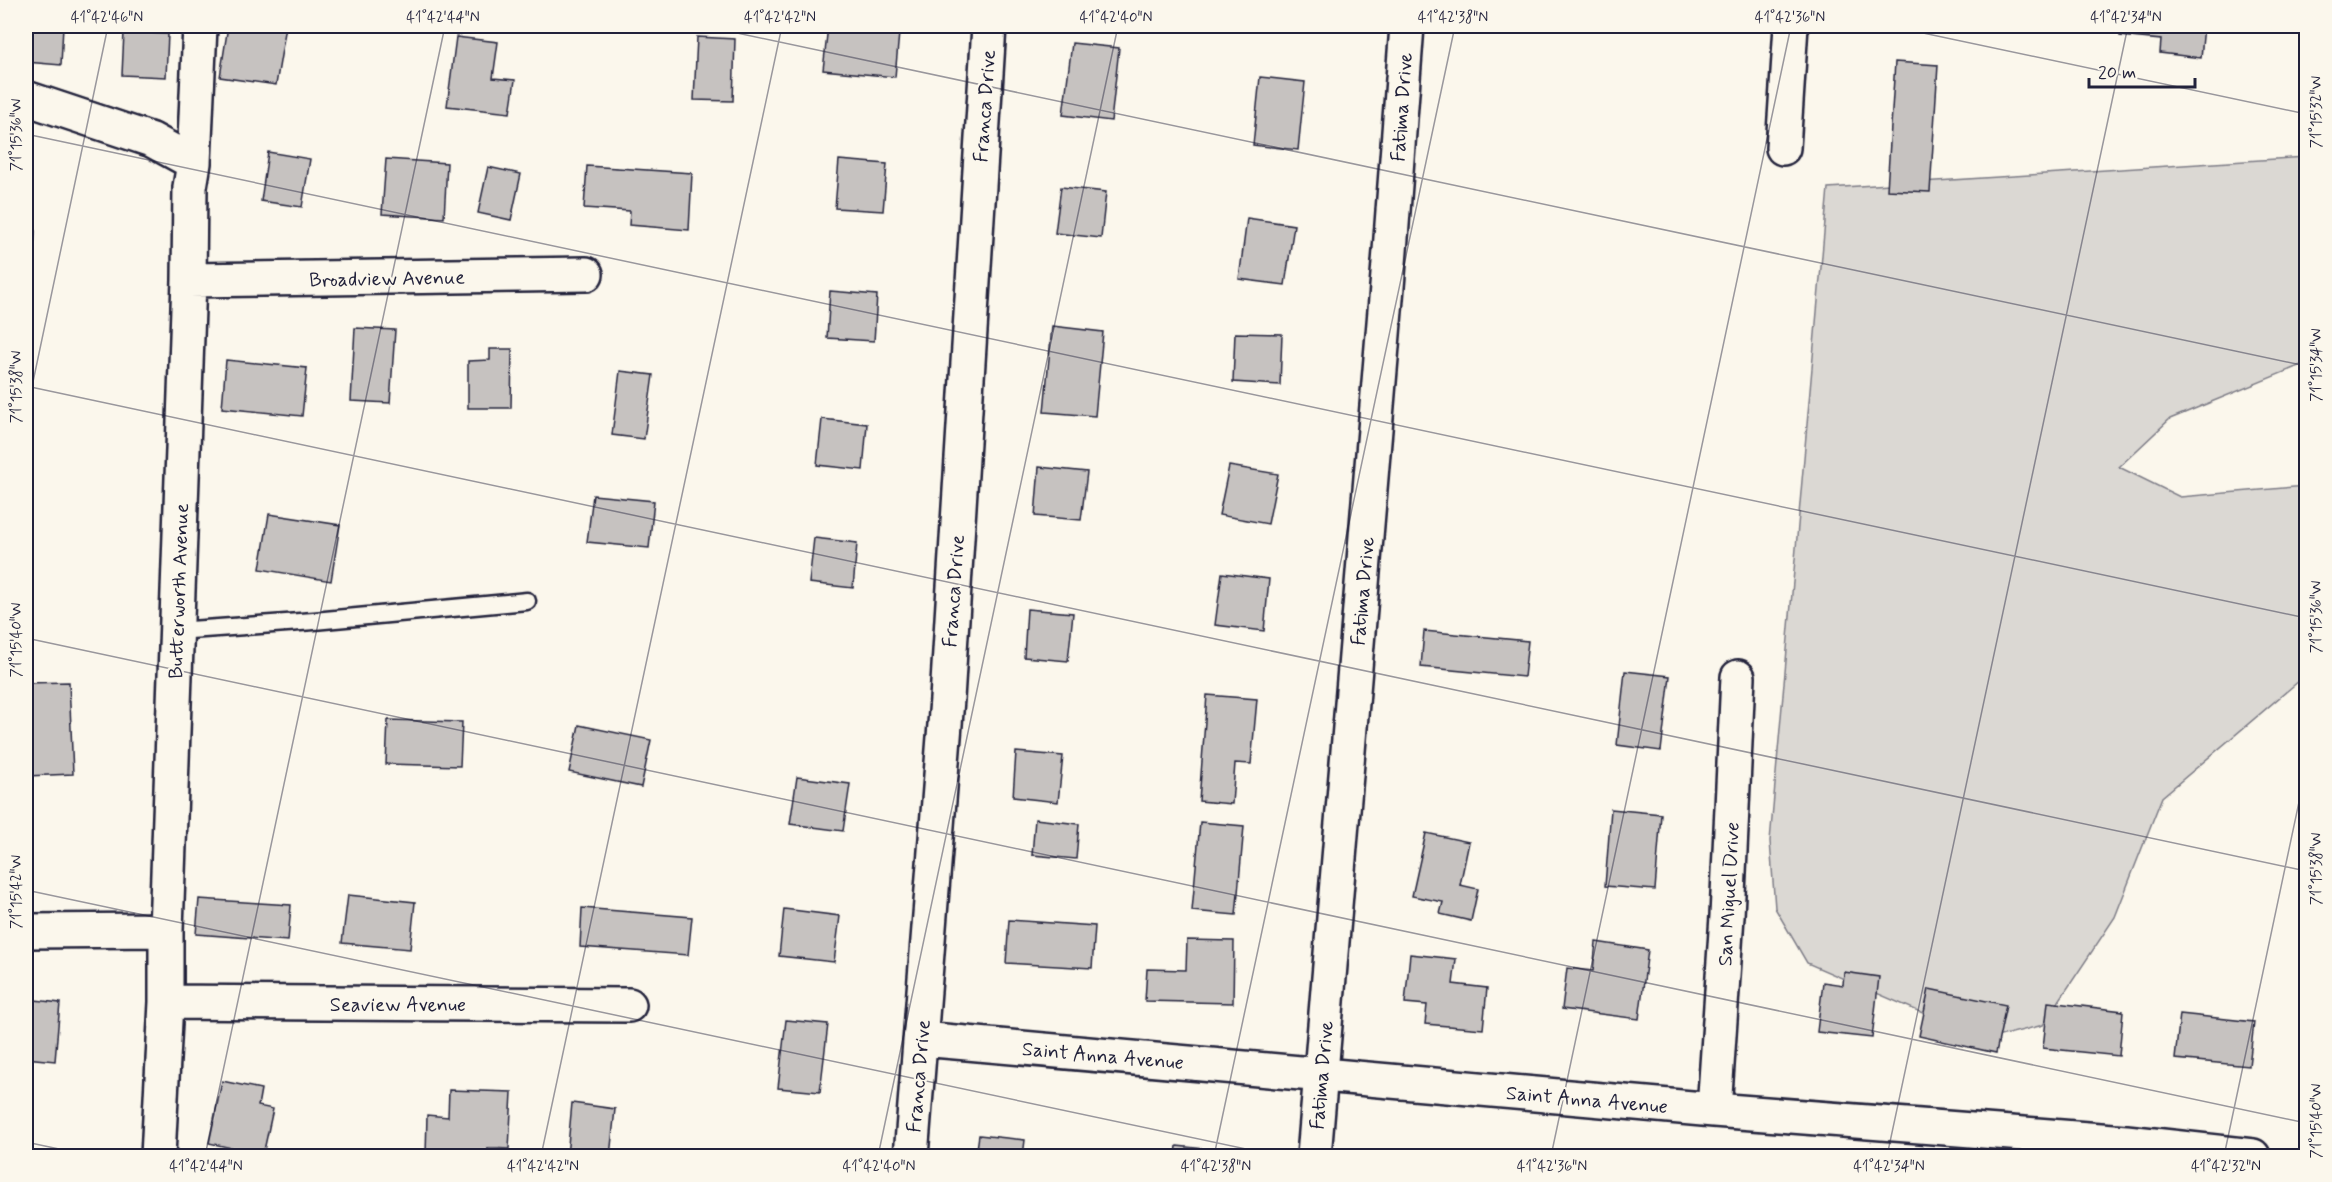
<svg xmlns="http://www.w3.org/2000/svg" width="2332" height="1182" viewBox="0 0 2332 1182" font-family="Mynerve,sans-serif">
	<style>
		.green { fill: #dbd8d3; stroke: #7e7d87; stroke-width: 1.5 }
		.building { fill: #c6c2c0; stroke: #22223b; stroke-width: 1.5 }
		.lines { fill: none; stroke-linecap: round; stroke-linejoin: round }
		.service-casing { stroke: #22223b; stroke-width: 21 }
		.minor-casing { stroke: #22223b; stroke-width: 38 }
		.tertiary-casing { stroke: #22223b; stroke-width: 38 }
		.service { stroke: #fbf7ec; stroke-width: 16 }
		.minor { stroke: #fbf7ec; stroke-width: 33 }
		.tertiary { stroke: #fbf7ec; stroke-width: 33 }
		.ticks { fill: none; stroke: #22223b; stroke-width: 1.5; stroke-opacity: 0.45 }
		.labels { text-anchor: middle; stroke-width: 4.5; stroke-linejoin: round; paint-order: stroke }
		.street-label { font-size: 20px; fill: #22223b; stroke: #fbf7ec }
		.neatline { fill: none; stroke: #22223b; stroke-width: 2 }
		.ticks-label { font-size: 15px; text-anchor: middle; fill: #22223b }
	</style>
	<rect width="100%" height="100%" fill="#fbf7ec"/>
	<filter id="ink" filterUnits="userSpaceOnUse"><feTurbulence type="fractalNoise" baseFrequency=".0167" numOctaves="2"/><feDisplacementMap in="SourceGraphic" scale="12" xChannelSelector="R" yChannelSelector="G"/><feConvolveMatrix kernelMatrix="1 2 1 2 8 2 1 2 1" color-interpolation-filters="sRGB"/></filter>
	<g filter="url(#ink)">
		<path class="green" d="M 2306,157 L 2306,363 L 2170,419 L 2119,467 L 2180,497 L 2306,486 L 2306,675 L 2162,797 L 2115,917 L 2043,1025 L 1985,1040 L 1807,963 L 1775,908 L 1770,841 L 1828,188 Z"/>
		<path class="building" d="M 26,26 L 63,26 L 61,65 L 26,62 Z
			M 228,26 L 286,26 L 276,85 L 220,77 Z
			M 828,26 L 899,33 L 895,77 L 823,70 Z
			M 2121,26 L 2204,26 L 2201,58 L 2160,53 L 2161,40 L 2120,36 Z
			M 2306,26 L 2306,75 L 2300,74 Z
			M 124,32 L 168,34 L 166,77 L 122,75 Z
			M 456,37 L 498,42 L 493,78 L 515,80 L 510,113 L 447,106 Z
			M 697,37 L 735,39 L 733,101 L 694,100 Z
			M 1072,43 L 1119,48 L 1111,121 L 1063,115 Z
			M 1895,62 L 1938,65 L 1930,192 L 1887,190 Z
			M 1260,77 L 1305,82 L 1298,150 L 1253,145 Z
			M 268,152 L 310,159 L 302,207 L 261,201 Z
			M 386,159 L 447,163 L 444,218 L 382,214 Z
			M 839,160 L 887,164 L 883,211 L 835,208 Z
			M 587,166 L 692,173 L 689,230 L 629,225 L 630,211 L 584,208 Z
			M 488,167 L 521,174 L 511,220 L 478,213 Z
			M 1061,187 L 1106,192 L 1101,238 L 1055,233 Z
			M 1247,218 L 1294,225 L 1285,285 L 1239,279 Z
			M 26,231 L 35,231 L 33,264 L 26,264 Z
			M 830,291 L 877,295 L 874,341 L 827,338 Z
			M 1052,326 L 1103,332 L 1095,416 L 1044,412 Z
			M 355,328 L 395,330 L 390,403 L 351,401 Z
			M 1235,333 L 1282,334 L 1280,385 L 1233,382 Z
			M 490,349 L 512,349 L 511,408 L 468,408 L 468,361 L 490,360 Z
			M 226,360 L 307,368 L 302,416 L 222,408 Z
			M 620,371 L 653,375 L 644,439 L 612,435 Z
			M 26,397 L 29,398 L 26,423 Z
			M 822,419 L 867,424 L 863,470 L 817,465 Z
			M 1229,466 L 1278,474 L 1268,524 L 1219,515 Z
			M 1039,467 L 1087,472 L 1081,520 L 1035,516 Z
			M 593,495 L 654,501 L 649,548 L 587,542 Z
			M 269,514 L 340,525 L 331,581 L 260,569 Z
			M 814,538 L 857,543 L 853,588 L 809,583 Z
			M 1222,573 L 1269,579 L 1264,631 L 1215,625 Z
			M 1027,609 L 1073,613 L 1068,661 L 1024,657 Z
			M 1424,631 L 1528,641 L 1524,677 L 1421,667 Z
			M 1625,671 L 1670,676 L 1661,751 L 1617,745 Z
			M 69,682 L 73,774 L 26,776 L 26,683 Z
			M 1207,695 L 1257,699 L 1251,764 L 1235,763 L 1232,804 L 1199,801 Z
			M 388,720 L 462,722 L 460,766 L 386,764 Z
			M 579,725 L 651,740 L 641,787 L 569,772 Z
			M 1016,752 L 1063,756 L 1058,802 L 1013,797 Z
			M 797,777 L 850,784 L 843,831 L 790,824 Z
			M 1611,809 L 1661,814 L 1655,890 L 1605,886 Z
			M 1035,819 L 1079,824 L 1076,859 L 1032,855 Z
			M 1200,822 L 1244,826 L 1236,915 L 1192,911 Z
			M 1426,833 L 1469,842 L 1460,885 L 1478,889 L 1471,921 L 1440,914 L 1443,902 L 1412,896 Z
			M 348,895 L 415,902 L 410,949 L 342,943 Z
			M 199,899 L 291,905 L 288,941 L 196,934 Z
			M 582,908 L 692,917 L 688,955 L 580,947 Z
			M 784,909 L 840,916 L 834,962 L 779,956 Z
			M 1009,920 L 1095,926 L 1092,968 L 1006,963 Z
			M 1187,940 L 1234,941 L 1233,1003 L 1145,1001 L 1147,969 L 1186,970 Z
			M 1596,942 L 1648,950 L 1639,1019 L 1562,1009 L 1567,968 L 1593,971 Z
			M 1410,954 L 1456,959 L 1453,984 L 1487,988 L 1483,1029 L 1425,1024 L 1427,1005 L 1405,1003 Z
			M 1844,972 L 1879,977 L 1872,1038 L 1817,1032 L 1823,982 L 1843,985 Z
			M 1929,989 L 2006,1005 L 1996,1053 L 1919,1036 Z
			M 26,999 L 60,1003 L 55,1061 L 26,1058 Z
			M 2048,1002 L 2123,1011 L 2119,1056 L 2043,1048 Z
			M 2180,1014 L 2254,1022 L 2249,1066 L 2175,1059 Z
			M 786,1020 L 828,1024 L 820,1092 L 778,1088 Z
			M 222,1081 L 261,1089 L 258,1106 L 273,1109 L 263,1155 L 209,1143 Z
			M 449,1090 L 512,1092 L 509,1149 L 488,1148 L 487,1156 L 426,1156 L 427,1115 L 448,1117 Z
			M 572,1103 L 615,1109 L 610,1156 L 567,1156 Z
			M 979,1135 L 1025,1140 L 1023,1156 L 976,1156 Z
			M 1177,1146 L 1223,1151 L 1222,1156 L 1176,1156 Z"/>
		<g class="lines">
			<g class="service-casing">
				<path id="service" d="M 176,631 L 314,621 L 527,601"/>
			</g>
			<g class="minor-casing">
				<path id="minor" d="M 26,98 L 152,140 L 194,163
					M 1783,148 L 1791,26
					M 189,280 L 586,274
					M 26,931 L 166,930
					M 166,1002 L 629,1005
					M 922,1039 L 1714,1110 L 2126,1142 L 2253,1156
					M 1714,1110 L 1727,916 L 1738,677
					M 158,1156 L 166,1002 L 166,930 L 189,280 L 190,187 L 194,163 L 200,26
					M 911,1156 L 947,699 L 989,26"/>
			</g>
			<g class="tertiary-casing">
				<path id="tertiary" d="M 1314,1156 L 1390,251 L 1407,26"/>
			</g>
			<use href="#service" class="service"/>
			<use href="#minor" class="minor"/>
			<use href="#tertiary" class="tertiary"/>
		</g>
	</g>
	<path class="ticks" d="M 704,26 L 2306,366M 1890,26 L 2306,114M 26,134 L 2306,618M 26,386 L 2306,871M 26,415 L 108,26M 26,638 L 2306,1123M 26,890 L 1279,1156M 26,1142 L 92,1156M 205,1156 L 445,26M 541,1156 L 782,26M 878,1156 L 1118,26M 1214,1156 L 1455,26M 1551,1156 L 1791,26M 1887,1156 L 2128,26M 2224,1156 L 2306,769"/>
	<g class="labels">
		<g class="street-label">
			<text transform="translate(984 106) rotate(-86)" y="7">Franca Drive</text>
			<text transform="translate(1401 107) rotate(-86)" y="7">Fatima Drive</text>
			<text transform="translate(387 278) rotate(-1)" y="7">Broadview Avenue</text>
			<text transform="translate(178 591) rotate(-88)" y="7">Butterworth Avenue</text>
			<text transform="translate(953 591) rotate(-86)" y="7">Franca Drive</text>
			<text transform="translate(1362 591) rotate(-85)" y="7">Fatima Drive</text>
			<text transform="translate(1728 894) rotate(-87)" y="7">San Miguel Drive</text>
			<text x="398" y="1011">Seaview Avenue</text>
			<text transform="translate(1103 1055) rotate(5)" y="7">Saint Anna Avenue</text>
			<text transform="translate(1321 1075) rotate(-85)" y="7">Fatima Drive</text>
			<text transform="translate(918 1076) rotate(-85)" y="7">Franca Drive</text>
			<text transform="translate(1587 1099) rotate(5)" y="7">Saint Anna Avenue</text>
		</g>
	</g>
	<rect width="2332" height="1182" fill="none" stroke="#fbf7ec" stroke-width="66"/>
	<path d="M2089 78v9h106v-9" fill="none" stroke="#22223b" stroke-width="3"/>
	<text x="2098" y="78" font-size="18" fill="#22223b" stroke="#fbf7ec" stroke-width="4.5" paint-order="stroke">20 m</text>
	<rect x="33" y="33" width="2266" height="1116" class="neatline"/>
	<g class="ticks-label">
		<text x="107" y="22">41°42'46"N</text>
		<text x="443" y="22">41°42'44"N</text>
		<text x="780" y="22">41°42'42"N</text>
		<text x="1116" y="22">41°42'40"N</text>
		<text x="1453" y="22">41°42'38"N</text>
		<text x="1790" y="22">41°42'36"N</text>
		<text x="2126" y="22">41°42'34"N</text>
		<text transform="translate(2316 112) rotate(-90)" y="5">71°15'32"W</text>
		<text transform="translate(16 135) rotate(-90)" y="5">71°15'36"W</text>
		<text transform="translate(2316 365) rotate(-90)" y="5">71°15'34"W</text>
		<text transform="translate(16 387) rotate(-90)" y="5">71°15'38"W</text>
		<text transform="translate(2316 617) rotate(-90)" y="5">71°15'36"W</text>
		<text transform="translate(16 640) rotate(-90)" y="5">71°15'40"W</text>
		<text transform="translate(2316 869) rotate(-90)" y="5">71°15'38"W</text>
		<text transform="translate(16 892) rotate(-90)" y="5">71°15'42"W</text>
		<text transform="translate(2316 1121) rotate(-90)" y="5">71°15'40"W</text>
		<text x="206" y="1171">41°42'44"N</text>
		<text x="543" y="1171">41°42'42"N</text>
		<text x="879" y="1171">41°42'40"N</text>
		<text x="1216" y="1171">41°42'38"N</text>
		<text x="1552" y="1171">41°42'36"N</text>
		<text x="1889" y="1171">41°42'34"N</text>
		<text x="2226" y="1171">41°42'32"N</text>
	</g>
</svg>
